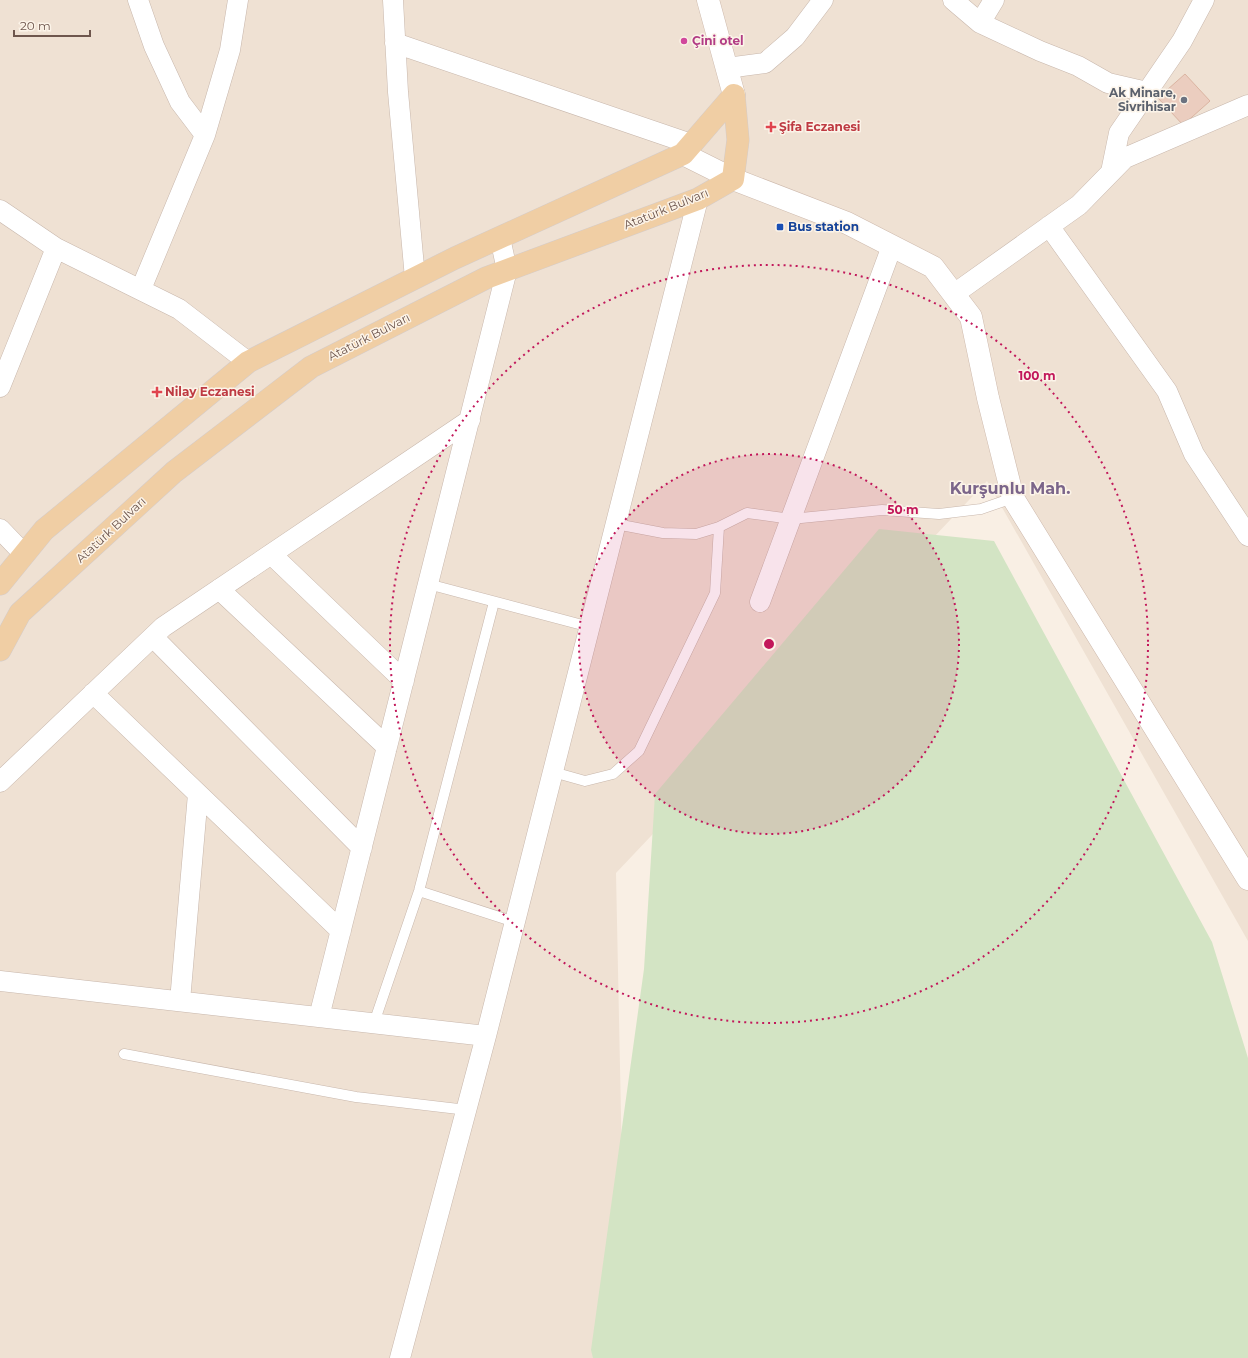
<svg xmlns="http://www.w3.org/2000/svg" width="1248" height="1358" viewBox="0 0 1248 1358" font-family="Montserrat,sans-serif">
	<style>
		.residential { fill: #efe1d3 }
		.green { fill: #d3e4c4 }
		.building { fill: #ebcdbf; stroke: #dbb4a1 }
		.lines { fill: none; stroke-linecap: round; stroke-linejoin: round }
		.lane-casing { stroke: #c8b7ac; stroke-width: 11 }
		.street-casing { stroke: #c8b7ac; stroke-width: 21 }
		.secondary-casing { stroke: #cdb9ac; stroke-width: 23 }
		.primary-casing { stroke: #d4ccca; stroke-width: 23 }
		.lane { stroke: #fff; stroke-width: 10 }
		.street { stroke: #fff; stroke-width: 20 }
		.secondary { stroke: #fff; stroke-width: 22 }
		.primary { stroke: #f0cea4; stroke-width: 22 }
		.ring { fill: none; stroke: #c2185b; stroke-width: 2; stroke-dasharray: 2 4 }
		.hotel-dot { fill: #d1479c; stroke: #fcf4e9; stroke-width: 1.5 }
		.worship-dot { fill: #6b7280; stroke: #fcf4e9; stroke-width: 1.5 }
		.health-dot { fill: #e0444e; stroke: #fcf4e9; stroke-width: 1.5 }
		.transit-dot { fill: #1a4fb4; stroke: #fcf4e9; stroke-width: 1.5 }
		.labels { text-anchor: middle; stroke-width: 3; stroke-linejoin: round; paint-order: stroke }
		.hotel-label { font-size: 12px; font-weight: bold; fill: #b23c85; stroke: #fcf4e9; text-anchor: start }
		.worship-label { font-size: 12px; font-weight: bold; fill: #5b616d; stroke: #fcf4e9; text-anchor: end }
		.health-label { font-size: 12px; font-weight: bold; fill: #be3a42; stroke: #fcf4e9; text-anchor: start }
		.street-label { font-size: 12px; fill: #6e564d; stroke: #fcf4e9 }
		.transit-label { font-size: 12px; font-weight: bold; fill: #164399; stroke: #fcf4e9; text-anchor: start }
		.district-label { font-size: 16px; font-weight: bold; fill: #7b658a; stroke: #fcf4e9 }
		.centre { fill: #c2185b; stroke: #fcf4e9; stroke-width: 2 }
		.ring-label { font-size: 12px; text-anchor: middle; font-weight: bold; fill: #c2185b; stroke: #fcf4e9; stroke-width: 3; stroke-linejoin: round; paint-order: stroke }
	</style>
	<rect width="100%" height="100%" fill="#f9efe4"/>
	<path class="residential" d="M 0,0 L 1248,0 L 1248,941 L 987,481 L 616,873 L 626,1358 L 0,1358 Z"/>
	<path class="green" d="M 879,529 L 994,541 L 1212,942 L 1248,1058 L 1248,1358 L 593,1358 L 591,1350 L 644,969 L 655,794 Z"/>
	<path class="building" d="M 1185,74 L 1210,101 L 1183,125 L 1158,98 Z"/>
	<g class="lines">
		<g class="lane-casing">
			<path id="lane" d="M 616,524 L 663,533 L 696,534 L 719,527 L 747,513 L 791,519 L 882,510 L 939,514 L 981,509 L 1013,498
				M 428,584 L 590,627
				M 553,772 L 585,781 L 613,774 L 639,751 L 715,593 L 719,527
				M 419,891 L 515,922
				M 374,1023 L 419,891 L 494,602
				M 124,1054 L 356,1097 L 467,1110"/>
		</g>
		<g class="street-casing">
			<path id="street" d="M 138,0 L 154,46 L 180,102 L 205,135
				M 393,0 L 398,92 L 415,278
				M 953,0 L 980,23 L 1040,51 L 1078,66 L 1108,83 L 1147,92
				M 980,23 L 994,0
				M 395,43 L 691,144
				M 727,68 L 765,63 L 795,37 L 823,0
				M 1111,172 L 1119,133 L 1182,41 L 1204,0
				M 0,210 L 56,248 L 179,309 L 248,362
				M 1049,226 L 1167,391 L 1194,454 L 1248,536
				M 141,289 L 205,135 L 230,50 L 238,0
				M 954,294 L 1079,205 L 1125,158 L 1248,105
				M 0,387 L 56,248
				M 0,529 L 24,554
				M 271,554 L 404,681
				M 219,589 L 387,747
				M 760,602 L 892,246
				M 153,637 L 362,848
				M 93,693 L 341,931
				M 0,782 L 163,627 L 470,420
				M 0,981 L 486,1036
				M 180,1001 L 198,794
				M 319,1017 L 507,270 L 500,238
				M 400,1358 L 486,1036 L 698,199"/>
		</g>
		<g class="secondary-casing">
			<path id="secondary" d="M 708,0 L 734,95
				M 683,154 L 733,179 L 847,223 L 933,267 L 971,317 L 988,398 L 1013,498 L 1248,879"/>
		</g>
		<g class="primary-casing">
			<path id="primary" d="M 0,584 L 44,530 L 248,362 L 455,258 L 683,154 L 734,95
				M 0,650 L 20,613 L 174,472 L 311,367 L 486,278 L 698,199 L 733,179 L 738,140 L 734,95"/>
		</g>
		<use href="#lane" class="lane"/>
		<use href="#street" class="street"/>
		<use href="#secondary" class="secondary"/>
		<use href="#primary" class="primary"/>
	</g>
	<circle cx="769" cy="644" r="190" fill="#c2185b" fill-opacity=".12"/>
	<g class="ring">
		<circle cx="769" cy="644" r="190"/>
		<circle cx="769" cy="644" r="379"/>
	</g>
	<circle class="hotel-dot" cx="684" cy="41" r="4"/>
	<circle class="worship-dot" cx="1184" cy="100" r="4"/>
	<g class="health-dot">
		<path d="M769 121h4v4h4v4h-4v4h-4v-4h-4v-4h4z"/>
		<path d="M155 386h4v4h4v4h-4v4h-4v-4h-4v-4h4z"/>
	</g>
	<rect class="transit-dot" x="776" y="223" width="8" height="8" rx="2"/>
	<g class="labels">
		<g class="hotel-label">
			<text x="692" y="45">Çini otel</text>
		</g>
		<g class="worship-label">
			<text x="1176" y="97">Ak Minare,<tspan x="1176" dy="14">Sivrihisar</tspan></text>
		</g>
		<g class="health-label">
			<text x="779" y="131">Şifa Eczanesi</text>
			<text x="165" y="396">Nilay Eczanesi</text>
		</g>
		<g class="street-label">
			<text transform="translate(666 209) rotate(-22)" y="4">Atatürk Bulvarı</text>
			<text transform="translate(369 337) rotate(-27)" y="4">Atatürk Bulvarı</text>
			<text transform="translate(111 530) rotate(-43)" y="4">Atatürk Bulvarı</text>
		</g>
		<g class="transit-label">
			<text x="788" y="231">Bus station</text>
		</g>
		<g class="district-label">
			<text x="1010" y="494">Kurşunlu Mah.</text>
		</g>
	</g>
	<circle cx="769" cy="644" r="6" class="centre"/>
	<g class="ring-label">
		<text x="1037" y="380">100 m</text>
		<text x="903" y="514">50 m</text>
	</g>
	<path d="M14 30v6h76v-6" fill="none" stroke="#6e564d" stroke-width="2"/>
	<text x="20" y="30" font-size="12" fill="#6e564d" stroke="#fcf4e9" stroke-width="3" paint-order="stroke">20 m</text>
</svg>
